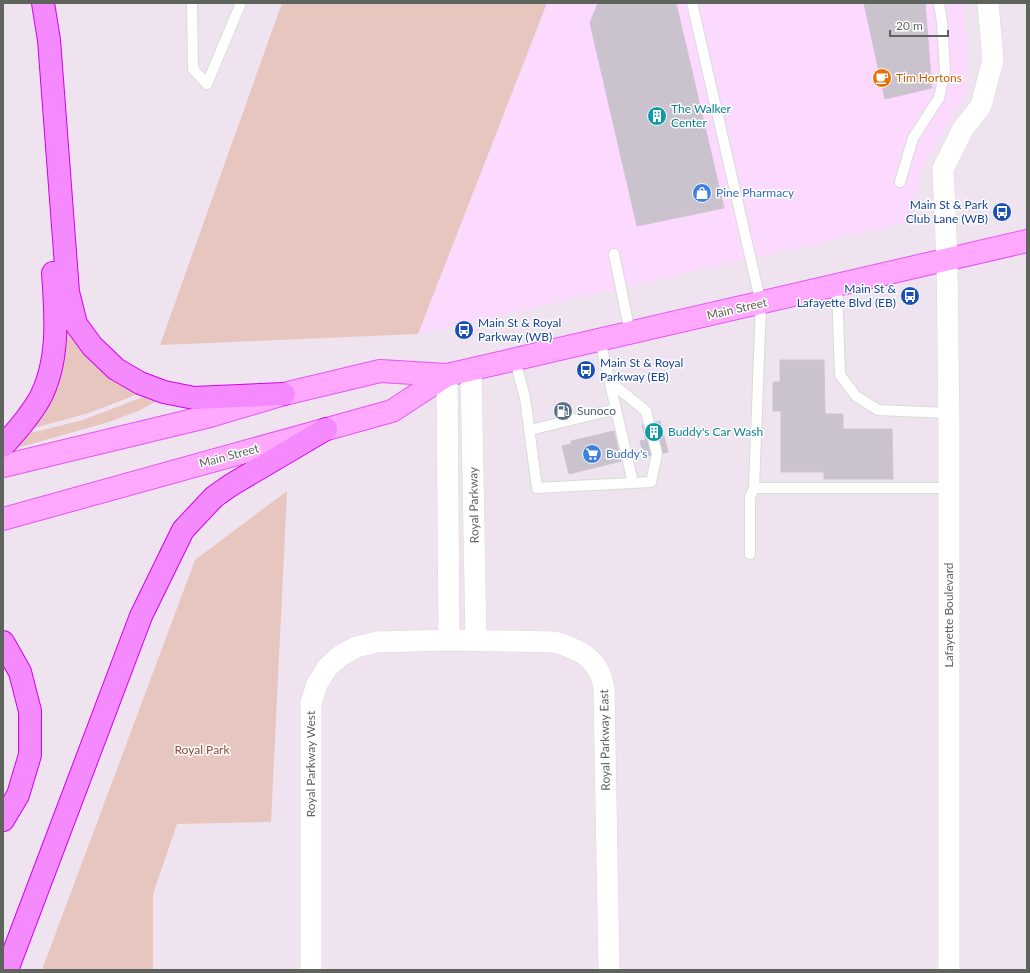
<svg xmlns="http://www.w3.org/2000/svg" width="1030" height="973" viewBox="0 0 1030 973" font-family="Lato,sans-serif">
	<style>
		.commercial { fill: #fcd9fe }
		.green { fill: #e7c6bf }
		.building { fill: #cac2cc; stroke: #d1c2d3 }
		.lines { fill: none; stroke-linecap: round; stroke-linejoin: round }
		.service-casing { stroke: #d7ddd6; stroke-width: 12 }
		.minor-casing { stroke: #d7ddd6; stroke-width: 22 }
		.primary-casing { stroke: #e357f4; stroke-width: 24 }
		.motorway-casing { stroke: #d000f2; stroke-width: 24 }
		.service { stroke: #fff; stroke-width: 10 }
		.minor { stroke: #fff; stroke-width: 21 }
		.primary { stroke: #ffa8fe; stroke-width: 22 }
		.motorway { stroke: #f58aff; stroke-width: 22 }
		.labels { text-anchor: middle; stroke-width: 3; stroke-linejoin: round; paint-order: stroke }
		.food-label { font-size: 12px; fill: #c56008; stroke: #fff; text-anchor: start }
		.culture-label { font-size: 12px; fill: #0d838f; stroke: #fff; text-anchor: start }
		.shop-label { font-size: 12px; fill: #366cbe; stroke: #fff; text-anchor: start }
		.transit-label { font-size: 12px; fill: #164399; stroke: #fff; text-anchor: end }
		.street-label { font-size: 12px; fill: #5e645c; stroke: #fff }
		.service-label { font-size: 12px; fill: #4e5e75; stroke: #fff; text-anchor: start }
		.park-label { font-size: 12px; fill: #8a4835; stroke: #fff }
	</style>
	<rect width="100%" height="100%" fill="#eee3ef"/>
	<path class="commercial" d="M 547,3 L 963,3 L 968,72 L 965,95 L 920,172 L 910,222 L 418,334 Z"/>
	<path class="green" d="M 282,3 L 547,3 L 418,334 L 160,345 Z
		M 68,329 L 139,391 L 138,394 L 89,413 L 23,431 L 59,332 Z
		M 148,395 L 157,401 L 138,411 L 109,422 L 6,451 L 11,438 L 83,420 Z
		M 287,491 L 271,822 L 177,824 L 153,894 L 153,970 L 42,970 L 195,560 Z"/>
	<path class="building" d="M 598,3 L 676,3 L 724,208 L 637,226 L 590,23 Z
		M 864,3 L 925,3 L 932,88 L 885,99 Z
		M 780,360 L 824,360 L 825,414 L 843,414 L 843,429 L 892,429 L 893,479 L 824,479 L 824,472 L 781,472 L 781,411 L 773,411 L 773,382 L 780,382 Z
		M 660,421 L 668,452 L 644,457 L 640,441 L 646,440 L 642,425 Z
		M 614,431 L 621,461 L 569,474 L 562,446 L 571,444 L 571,441 Z"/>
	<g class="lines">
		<g class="service-casing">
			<path id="service" d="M 192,3 L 193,69 L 207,84 L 241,3
				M 692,3 L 761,304 L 754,488 L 949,488
				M 900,182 L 913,138 L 939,98 L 945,70 L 942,22 L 939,3
				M 614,254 L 630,333
				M 837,286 L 840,375 L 856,396 L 878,410 L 948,413
				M 600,340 L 633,483
				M 515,360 L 525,398 L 537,488 L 651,482 L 657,454 L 646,411 L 610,382
				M 530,430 L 616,409
				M 750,554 L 750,497 L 754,488"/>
		</g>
		<g class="minor-casing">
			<path id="minor" d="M 471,370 L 476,640
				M 447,375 L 449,640
				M 311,970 L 311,703 L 317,684 L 327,668 L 340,656 L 356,647 L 377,642 L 449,640 L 555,642 C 582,650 600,660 604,689 L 609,970
				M 949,970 L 949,428 L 947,260 L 943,169 L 963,129 L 981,106 L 989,75 L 993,61 L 988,3"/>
		</g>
		<g class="primary-casing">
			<path id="primary" d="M 3,466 L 210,416 L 284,394 L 380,371 L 447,375 L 1027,241
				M 3,519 L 392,411 L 447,375"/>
		</g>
		<g class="motorway-casing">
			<path id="motorway" d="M 43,3 L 49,40 L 68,292 L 76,324 L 92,346 L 116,369 L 140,383 L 164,392 L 194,398 L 284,394
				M 3,446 C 16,432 29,417 39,400 C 60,362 56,315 53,273
				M 3,642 L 20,672 L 30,711 L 30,755 L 18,795 L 3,820
				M 7,970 L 141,616 L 183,530 L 214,497 L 231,485 L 326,429"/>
		</g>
		<use href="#service" class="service"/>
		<use href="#minor" class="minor"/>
		<use href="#primary" class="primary"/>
		<use href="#motorway" class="motorway"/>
	</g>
	<defs>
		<g id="cafe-disc" transform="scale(1)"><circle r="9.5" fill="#e8710a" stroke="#fff"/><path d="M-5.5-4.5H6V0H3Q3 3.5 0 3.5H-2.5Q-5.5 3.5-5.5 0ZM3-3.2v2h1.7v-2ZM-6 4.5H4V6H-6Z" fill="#fff"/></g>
		<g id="building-disc" transform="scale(1)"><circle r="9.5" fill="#0f9aa8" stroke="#fff"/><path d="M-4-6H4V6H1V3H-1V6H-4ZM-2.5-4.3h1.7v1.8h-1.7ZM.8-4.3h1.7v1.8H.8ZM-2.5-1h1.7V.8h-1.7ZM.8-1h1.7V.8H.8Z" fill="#fff"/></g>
		<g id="shop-disc" transform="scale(1)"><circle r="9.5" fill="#3f7fe0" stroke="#fff"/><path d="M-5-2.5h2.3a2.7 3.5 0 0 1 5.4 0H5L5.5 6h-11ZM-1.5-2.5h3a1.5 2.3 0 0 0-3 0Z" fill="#fff"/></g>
		<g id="bus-disc" transform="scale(1)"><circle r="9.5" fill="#1a4fb4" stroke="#fff"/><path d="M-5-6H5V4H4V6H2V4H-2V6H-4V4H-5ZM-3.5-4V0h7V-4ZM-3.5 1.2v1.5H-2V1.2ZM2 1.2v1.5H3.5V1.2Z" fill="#fff"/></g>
		<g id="fuel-disc" transform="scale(1)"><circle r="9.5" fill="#5c6f8a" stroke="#fff"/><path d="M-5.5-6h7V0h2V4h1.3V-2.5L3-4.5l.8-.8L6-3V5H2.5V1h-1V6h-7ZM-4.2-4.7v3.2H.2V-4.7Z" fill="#fff"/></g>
		<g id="supermarket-disc" transform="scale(1)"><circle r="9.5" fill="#3f7fe0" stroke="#fff"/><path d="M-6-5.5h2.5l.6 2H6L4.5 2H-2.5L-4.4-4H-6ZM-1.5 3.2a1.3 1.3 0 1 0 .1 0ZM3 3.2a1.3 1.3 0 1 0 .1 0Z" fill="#fff"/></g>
	</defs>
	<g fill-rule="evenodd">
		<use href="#cafe-disc" x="882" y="78"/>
		<use href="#building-disc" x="657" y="116"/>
		<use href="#shop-disc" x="702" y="193"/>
		<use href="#bus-disc" x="1002" y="212"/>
		<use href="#bus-disc" x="910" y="296"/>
		<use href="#bus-disc" x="464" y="330"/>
		<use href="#bus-disc" x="586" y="370"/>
		<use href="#fuel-disc" x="563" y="411"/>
		<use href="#building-disc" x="654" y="432"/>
		<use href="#supermarket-disc" x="592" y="454"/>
	</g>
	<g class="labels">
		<g class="food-label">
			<text x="896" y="82">Tim Hortons</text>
		</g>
		<g class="culture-label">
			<text x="671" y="113">The Walker<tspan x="671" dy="14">Center</tspan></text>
			<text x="668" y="436">Buddy's Car Wash</text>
		</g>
		<g class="shop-label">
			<text x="716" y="197">Pine Pharmacy</text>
			<text x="606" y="458">Buddy's</text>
		</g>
		<g class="transit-label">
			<text x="988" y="209">Main St &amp; Park<tspan x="988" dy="14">Club Lane (WB)</tspan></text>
			<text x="896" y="293">Main St &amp;<tspan x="896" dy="14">Lafayette Blvd (EB)</tspan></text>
			<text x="478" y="327" text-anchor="start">Main St &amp; Royal<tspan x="478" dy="14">Parkway (WB)</tspan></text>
			<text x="600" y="367" text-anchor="start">Main St &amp; Royal<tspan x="600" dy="14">Parkway (EB)</tspan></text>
		</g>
		<g class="street-label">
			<text transform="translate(737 309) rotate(-13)" y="4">Main Street</text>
			<text transform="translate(229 456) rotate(-15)" y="4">Main Street</text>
			<text transform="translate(474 505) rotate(-91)" y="4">Royal Parkway</text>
			<text transform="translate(949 615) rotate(-90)" y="4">Lafayette Boulevard</text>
			<text transform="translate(605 740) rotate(-91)" y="4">Royal Parkway East</text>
			<text transform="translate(311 764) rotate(-90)" y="4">Royal Parkway West</text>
		</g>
		<g class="service-label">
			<text x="577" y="415">Sunoco</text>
		</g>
		<g class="park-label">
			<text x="202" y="754">Royal Park</text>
		</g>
	</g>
	<rect width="1030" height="973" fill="none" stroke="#5e645c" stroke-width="8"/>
	<path d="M890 30v6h58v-6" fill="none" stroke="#5e645c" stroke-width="2"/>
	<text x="896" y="30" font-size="12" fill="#5e645c" stroke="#ffffff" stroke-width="3" paint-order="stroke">20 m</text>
</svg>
